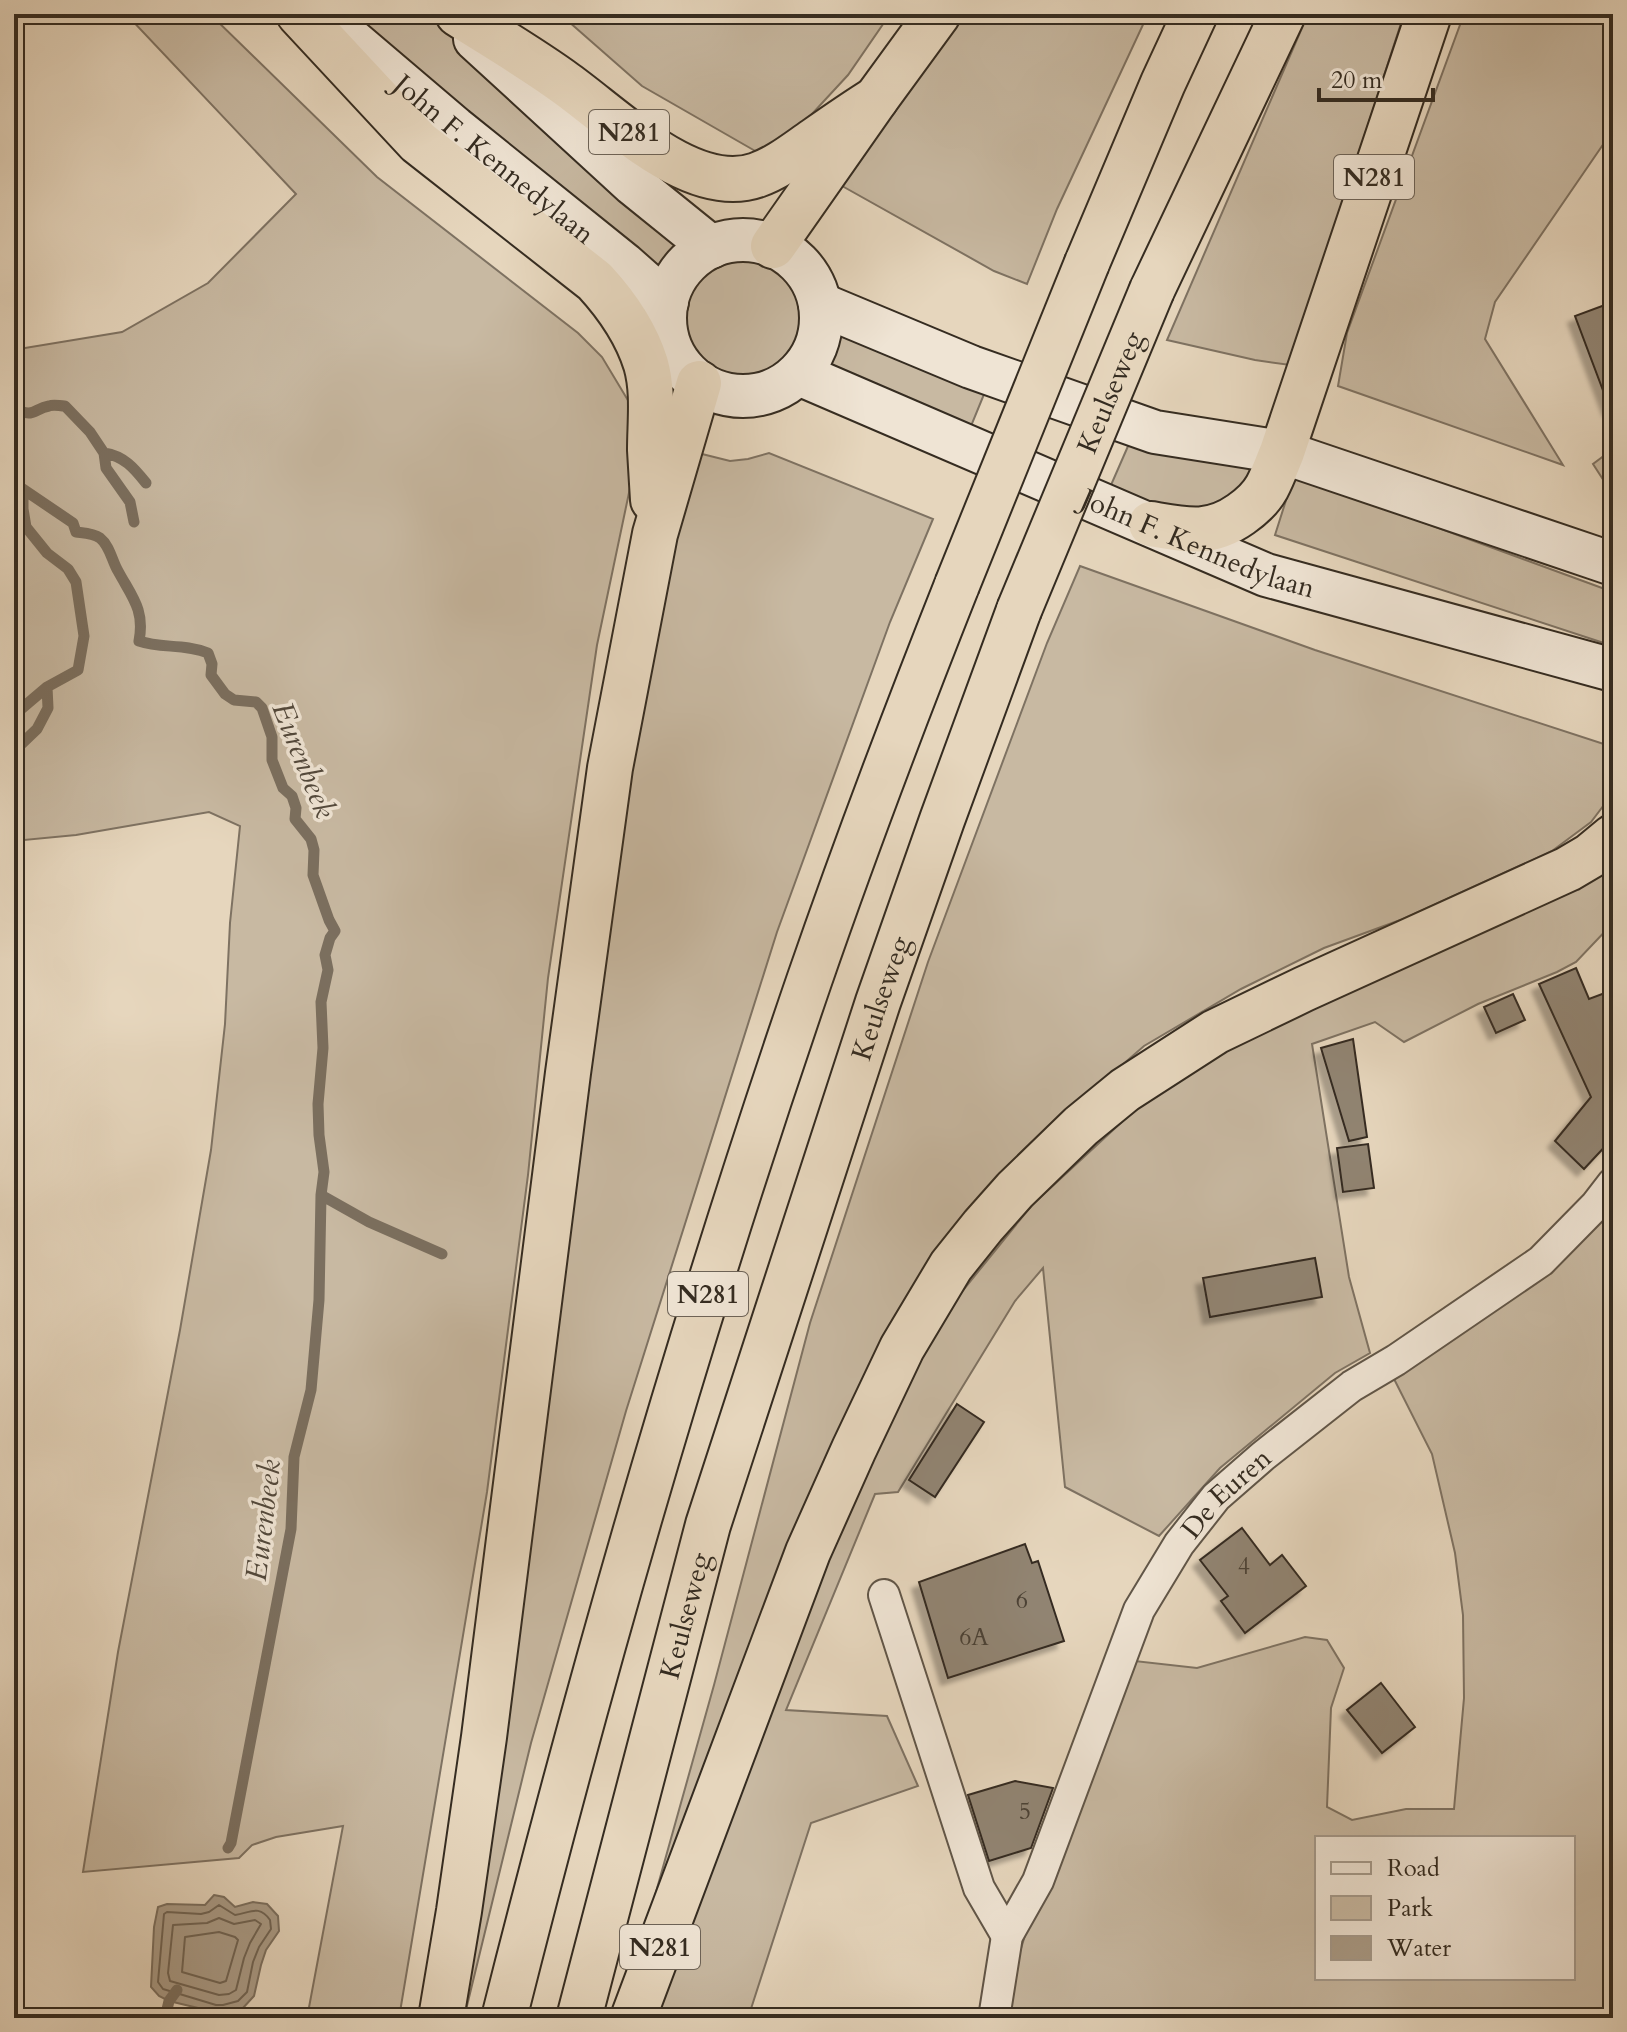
<svg xmlns="http://www.w3.org/2000/svg" width="1627" height="2032" viewBox="0 0 1627 2032" font-family="Cardo,serif">
	<style>
		.green { fill: #c8b9a2; stroke: #7e7262; stroke-width: 2; fill-rule: evenodd }
		.water { fill: #aa9c88; stroke: #7b6f5f; stroke-width: 2 }
		.lines { fill: none; stroke-linecap: round; stroke-linejoin: round }
		.shore { stroke: #706454; stroke-width: 2 }
		.stream { stroke: #7b6f5f; stroke-width: 11 }
		.building { fill: #918472; stroke: #352c21; stroke-width: 2; filter: url(#shadow) }
		.street-casing { stroke: #615648; stroke-width: 34 }
		.secondary-casing { stroke: #352c21; stroke-width: 46 }
		.highway-casing { stroke: #352c21; stroke-width: 48 }
		.street { stroke: #efe4d4; stroke-width: 30 }
		.secondary { stroke: #efe4d4; stroke-width: 42 }
		.highway { stroke: #e6d6bd; stroke-width: 44 }
		.highway-bridge-casing { stroke: #352c21; stroke-width: 48; stroke-linecap: butt }
		.highway-bridge { stroke: #e6d6bd; stroke-width: 44 }
		.labels { text-anchor: middle; stroke-width: 7; stroke-linejoin: round; paint-order: stroke }
		.number-label { font-size: 24px; fill: #4c4235 }
		.shield { fill: #efe4d4; stroke: #6d6357; stroke-width: 2 }
		.shield-label { font-size: 26px; font-weight: bold; fill: #352c21 }
		.street-label { font-size: 28px; fill: #352c21; stroke: #efe4d4 }
		.water-label { font-size: 30px; font-style: italic; fill: #52483b; stroke: #efe4d4 }
	</style>
	<defs>
		<filter id="shadow"><feDropShadow dx="-7" dy="7" stdDeviation="2" flood-color="#0004"/></filter>
	</defs>
	<rect width="100%" height="100%" fill="#e6d6bd"/>
	<filter id="stains"><feTurbulence type="fractalNoise" baseFrequency=".0025" numOctaves="4"/><feColorMatrix values="0 0 0 0 .2 0 0 0 0 .09 0 0 0 0 .02 0 0 0 .5 -.17"/></filter>
	<radialGradient id="worn" r=".72"><stop offset=".6" stop-color="#630" stop-opacity="0"/><stop offset="1" stop-color="#630" stop-opacity=".3"/></radialGradient>
	<path class="green" d="M 126,14 L 210,14 L 377,177 L 578,333 L 602,357 L 632,407 L 634,469 L 597,645 L 548,978 L 528,1175 L 487,1492 L 399,2018 L 307,2018 L 343,1826 L 276,1837 L 252,1845 L 239,1858 L 83,1872 L 118,1652 L 180,1330 L 211,1150 L 225,1024 L 230,923 L 240,826 L 209,812 L 76,835 L 14,841 L 14,347 L 19,349 L 122,332 L 208,283 L 296,194 Z
		M 341,14 L 428,14 L 513,88 L 686,244 L 663,276 Z
		M 560,14 L 890,14 L 848,75 L 788,140 L 757,152 L 642,86 Z
		M 950,14 L 1148,14 L 1057,209 L 1027,284 L 994,271 L 835,182 Z
		M 1308,14 L 1404,14 L 1290,365 L 1255,360 L 1167,340 Z
		M 1464,14 L 1613,14 L 1613,130 L 1495,302 L 1485,339 L 1563,465 L 1338,386 L 1347,333 Z
		M685 317a58 58 0 1 1 116 0a58 58 0 1 1-116 0Z
		M 835,323 L 987,387 L 969,431 L 821,366 L 832,344 Z
		M 1132,437 L 1241,458 L 1261,472 L 1216,506 L 1167,511 L 1111,485 Z
		M 1613,449 L 1613,485 L 1604,481 L 1593,464 Z
		M 698,453 L 730,461 L 748,459 L 769,453 L 933,519 L 890,622 L 777,932 L 626,1411 L 531,1743 L 464,2018 L 451,2018 L 648,633 Z
		M 1294,475 L 1613,592 L 1613,646 L 1275,535 Z
		M 1080,566 L 1315,650 L 1613,747 L 1613,793 L 1591,822 L 1552,851 L 1403,919 L 1324,948 L 1241,989 L 1144,1046 L 1068,1112 L 988,1197 L 635,1967 L 714,1685 L 810,1323 L 928,962 L 1047,643 Z
		M 1613,852 L 1613,923 L 1576,962 L 1557,972 L 1478,1004 L 1404,1042 L 1375,1022 L 1312,1044 L 1349,1277 L 1370,1353 L 1335,1373 L 1220,1468 L 1159,1536 L 1065,1487 L 1043,1268 L 1015,1301 L 898,1492 L 875,1494 L 786,1710 L 887,1716 L 918,1786 L 811,1823 L 748,2018 L 654,2018 L 727,1817 L 860,1481 L 893,1403 L 960,1294 L 1032,1205 L 1138,1107 L 1198,1064 Z
		M 1598,1213 L 1607,1223 L 1613,1225 L 1613,2018 L 1000,2018 L 1052,1846 L 1117,1659 L 1197,1668 L 1305,1637 L 1327,1640 L 1344,1668 L 1331,1708 L 1327,1807 L 1352,1820 L 1406,1809 L 1454,1809 L 1464,1698 L 1463,1615 L 1455,1553 L 1432,1454 L 1389,1369 ZM 1317,1838 L 1573,1838 L 1573,1978 L 1317,1978 Z"/>
	<path class="water" d="M 214,1895 L 224,1897 L 235,1907 L 253,1902 L 267,1904 L 278,1916 L 279,1931 L 266,1950 L 261,1965 L 254,1996 L 242,2009 L 223,2014 L 169,2001 L 159,1996 L 151,1987 L 154,1927 L 158,1907 L 167,1904 L 205,1905 Z"/>
	<g class="lines">
		<path class="shore" d="M 219,1905 L 235,1915 C 250,1913 259,1904 270,1920 L 271,1929 L 259,1947 L 253,1962 L 247,1992 L 238,2001 L 223,2005 L 216,2005 L 163,1989 L 158,1982 L 164,1914 L 167,1912 L 201,1914 L 209,1912 Z
			M 219,1918 L 234,1924 L 255,1920 L 261,1924 L 250,1943 L 244,1958 L 236,1990 L 229,1994 L 219,1995 L 170,1981 L 168,1973 L 173,1925 L 207,1923 Z
			M 219,1932 L 235,1937 L 238,1940 L 226,1981 L 220,1983 L 182,1972 L 185,1937 Z"/>
		<path class="stream" d="M 14,408 C 34,419 33,409 49,406 C 54,404 59,406 65,406 L 90,432 L 104,453 C 124,456 134,468 146,483
			M 104,453 L 106,468 L 130,502 L 134,522
			M 14,483 L 73,523 L 76,532 C 84,533 93,533 100,538 C 110,546 112,561 118,571 C 132,597 145,610 139,641 C 161,649 183,643 208,653 L 212,664 L 211,675 L 225,694 L 234,700 L 256,702 L 262,708 L 272,737 L 272,760 L 283,788 L 292,796 L 296,808 L 295,819 L 311,839 L 314,850 L 313,875 L 329,920 L 335,931 L 330,938 L 325,955 L 328,970 L 321,1002 L 323,1048 L 318,1104 L 319,1135 L 324,1172 L 321,1195 L 319,1300 L 311,1390 L 294,1457 L 291,1529 L 231,1843 L 228,1848
			M 14,715 L 47,687 L 78,670 L 84,636 L 76,582 L 68,569 L 47,553 L 26,527 L 23,509 L 23,490
			M 14,751 L 37,729 L 48,708 L 47,687
			M 321,1195 L 369,1222 L 442,1254
			M 165,2018 L 169,2001 L 177,1990"/>
	</g>
	<path class="building" d="M 1613,302 L 1613,409 L 1610,409 L 1575,316 Z
		M 1576,968 L 1589,999 L 1613,990 L 1613,1146 L 1611,1140 L 1584,1169 L 1555,1141 L 1591,1097 L 1539,984 Z
		M 1513,994 L 1525,1020 L 1496,1033 L 1484,1007 Z
		M 1353,1039 L 1367,1137 L 1349,1141 L 1321,1048 Z
		M 1368,1144 L 1374,1188 L 1343,1192 L 1337,1148 Z
		M 1315,1258 L 1322,1297 L 1210,1317 L 1203,1278 Z
		M 957,1404 L 984,1422 L 935,1497 L 909,1480 Z
		M 1242,1528 L 1270,1565 L 1282,1555 L 1306,1586 L 1245,1633 L 1221,1601 L 1228,1596 L 1200,1560 Z
		M 1025,1544 L 1032,1563 L 1038,1561 L 1064,1641 L 948,1678 L 919,1582 Z
		M 1381,1683 L 1415,1727 L 1382,1753 L 1347,1710 Z
		M 1015,1781 L 1053,1788 L 1031,1848 L 989,1861 L 968,1795 Z"/>
	<g class="lines">
		<g class="street-casing">
			<g id="street">
				<path d="M 884,1595 L 979,1888 L 1007,1936"/>
				<path id="s1" d="M 994,2018 L 1007,1936 L 1038,1881 L 1139,1610 L 1179,1544 L 1216,1497 L 1263,1456 L 1352,1386 L 1396,1360 L 1541,1261 L 1596,1205 L 1613,1183"/>
			</g>
		</g>
		<g class="secondary-casing">
			<g id="secondary">
				<path id="s2" d="M 321,14 L 455,128 L 624,264 L 667,302"/>
				<path d="M 475,39 L 633,184 L 711,247"/>
				<circle cx="743" cy="318" r="78"/>
				<path d="M 820,304 L 971,367 L 1155,432 L 1282,452 L 1613,564"/>
				<path id="s3" d="M 799,374 L 1266,575 L 1613,670"/>
			</g>
		</g>
		<g class="highway-casing">
			<g id="highway">
				<path d="M 299,14 L 418,142 L 595,281 C 617,305 636,332 646,364 C 654,392 650,422 650,450 C 651,467 652,483 653,500"/>
				<path d="M 458,14 C 494,37 532,59 566,84 C 615,119 693,198 757,175 C 779,167 796,153 815,140 C 835,126 855,112 876,99"/>
				<path d="M 773,246 L 876,99 L 938,14"/>
				<path d="M 1087,263 L 1163,83 L 1195,14"/>
				<path d="M 1152,290 L 1283,14"/>
				<path d="M 1151,524 C 1186,530 1210,536 1241,514 C 1251,507 1261,498 1267,487 C 1273,476 1277,464 1282,452 L 1429,14"/>
				<path d="M 441,2018 L 459,1911 L 484,1737 L 568,1073 L 610,768 L 655,534 L 699,383"/>
				<path d="M 504,2018 C 592,1669 692,1322 809,981 C 855,848 905,716 957,585"/>
				<path id="s4" d="M 579,2018 L 708,1525 L 878,1002 L 942,820 L 1019,610"/>
				<path d="M 633,2018 L 808,1552 L 854,1449 L 902,1348 L 951,1266 L 983,1226 L 1015,1190 L 1081,1126 L 1125,1090 L 1215,1032 L 1304,989 L 1568,869 L 1590,856 L 1613,837"/>
			</g>
		</g>
		<use href="#street" class="street"/>
		<use href="#secondary" class="secondary"/>
		<use href="#highway" class="highway"/>
		<g class="highway-bridge-casing">
			<g id="highway-bridge">
				<path d="M 957,585 L 1087,263"/>
				<path id="s5" d="M 1019,610 L 1152,290"/>
			</g>
		</g>
		<use href="#highway-bridge" class="highway-bridge"/>
	</g>
	<g class="labels">
		<g class="number-label">
			<text x="1244" y="1574">4</text>
			<text x="1022" y="1608">6</text>
			<text x="974" y="1645">6A</text>
			<text x="1025" y="1819">5</text>
		</g>
		<g class="shield">
			<rect x="589" y="110" width="80" height="44" rx="6"/>
			<rect x="1334" y="155" width="80" height="44" rx="6"/>
			<rect x="668" y="1272" width="80" height="44" rx="6"/>
			<rect x="620" y="1925" width="80" height="44" rx="6"/>
		</g>
		<g class="shield-label">
			<text x="629" y="141">N281</text>
			<text x="1374" y="186">N281</text>
			<text x="708" y="1303">N281</text>
			<text x="660" y="1956">N281</text>
		</g>
		<g class="street-label">
			<text dy="10" stroke="none"><textPath href="#s2" startOffset="226">John F. Kennedylaan</textPath></text>
			<text dy="10" stroke="none"><textPath href="#s5" startOffset="236">Keulseweg</textPath></text>
			<text dy="10" stroke="none"><textPath href="#s3" startOffset="434">John F. Kennedylaan</textPath></text>
			<text dy="10" stroke="none"><textPath href="#s4" startOffset="1064">Keulseweg</textPath></text>
			<text dy="10" stroke="none"><textPath href="#s1" startOffset="582">De Euren</textPath></text>
			<text dy="10" stroke="none"><textPath href="#s4" startOffset="416">Keulseweg</textPath></text>
		</g>
		<g class="water-label">
			<text transform="translate(304 760) rotate(68)" y="10">Eurenbeek</text>
			<text transform="translate(263 1520) rotate(-83)" y="10">Eurenbeek</text>
		</g>
	</g>
	<rect width="1627" height="2032" fill="none" stroke="#e6d6bd" stroke-width="48"/>
	<rect x="16" y="16" width="1595" height="2000" fill="none" stroke="#352c21" stroke-width="4"/>
	<rect x="24" y="24" width="1579" height="1984" fill="none" stroke="#352c21" stroke-width="2"/>
	<rect x="1315" y="1836" width="260" height="144" fill="#efe4d4" stroke="#a59a8c" stroke-width="2"/>
	<rect x="1331" y="1862" width="40" height="12" fill="#efe4d4" stroke="#a59a8c" stroke-width="2"/>
	<text x="1387" y="1876" font-size="24" fill="#352c21">Road</text>
	<rect x="1331" y="1896" width="40" height="24" fill="#c8b9a2" stroke="#a59a8c" stroke-width="2"/>
	<text x="1387" y="1916" font-size="24" fill="#352c21">Park</text>
	<rect x="1331" y="1936" width="40" height="24" fill="#aa9c88" stroke="#a59a8c" stroke-width="2"/>
	<text x="1387" y="1956" font-size="24" fill="#352c21">Water</text>
	<path d="M1319 88v12h114v-12" fill="none" stroke="#352c21" stroke-width="4"/>
	<text x="1331" y="88" font-size="24" fill="#352c21" stroke="#efe4d4" stroke-width="6" paint-order="stroke">20 m</text>
	<rect width="100%" height="100%" filter="url(#stains)"/>
	<rect width="100%" height="100%" fill="url(#worn)"/>
</svg>
